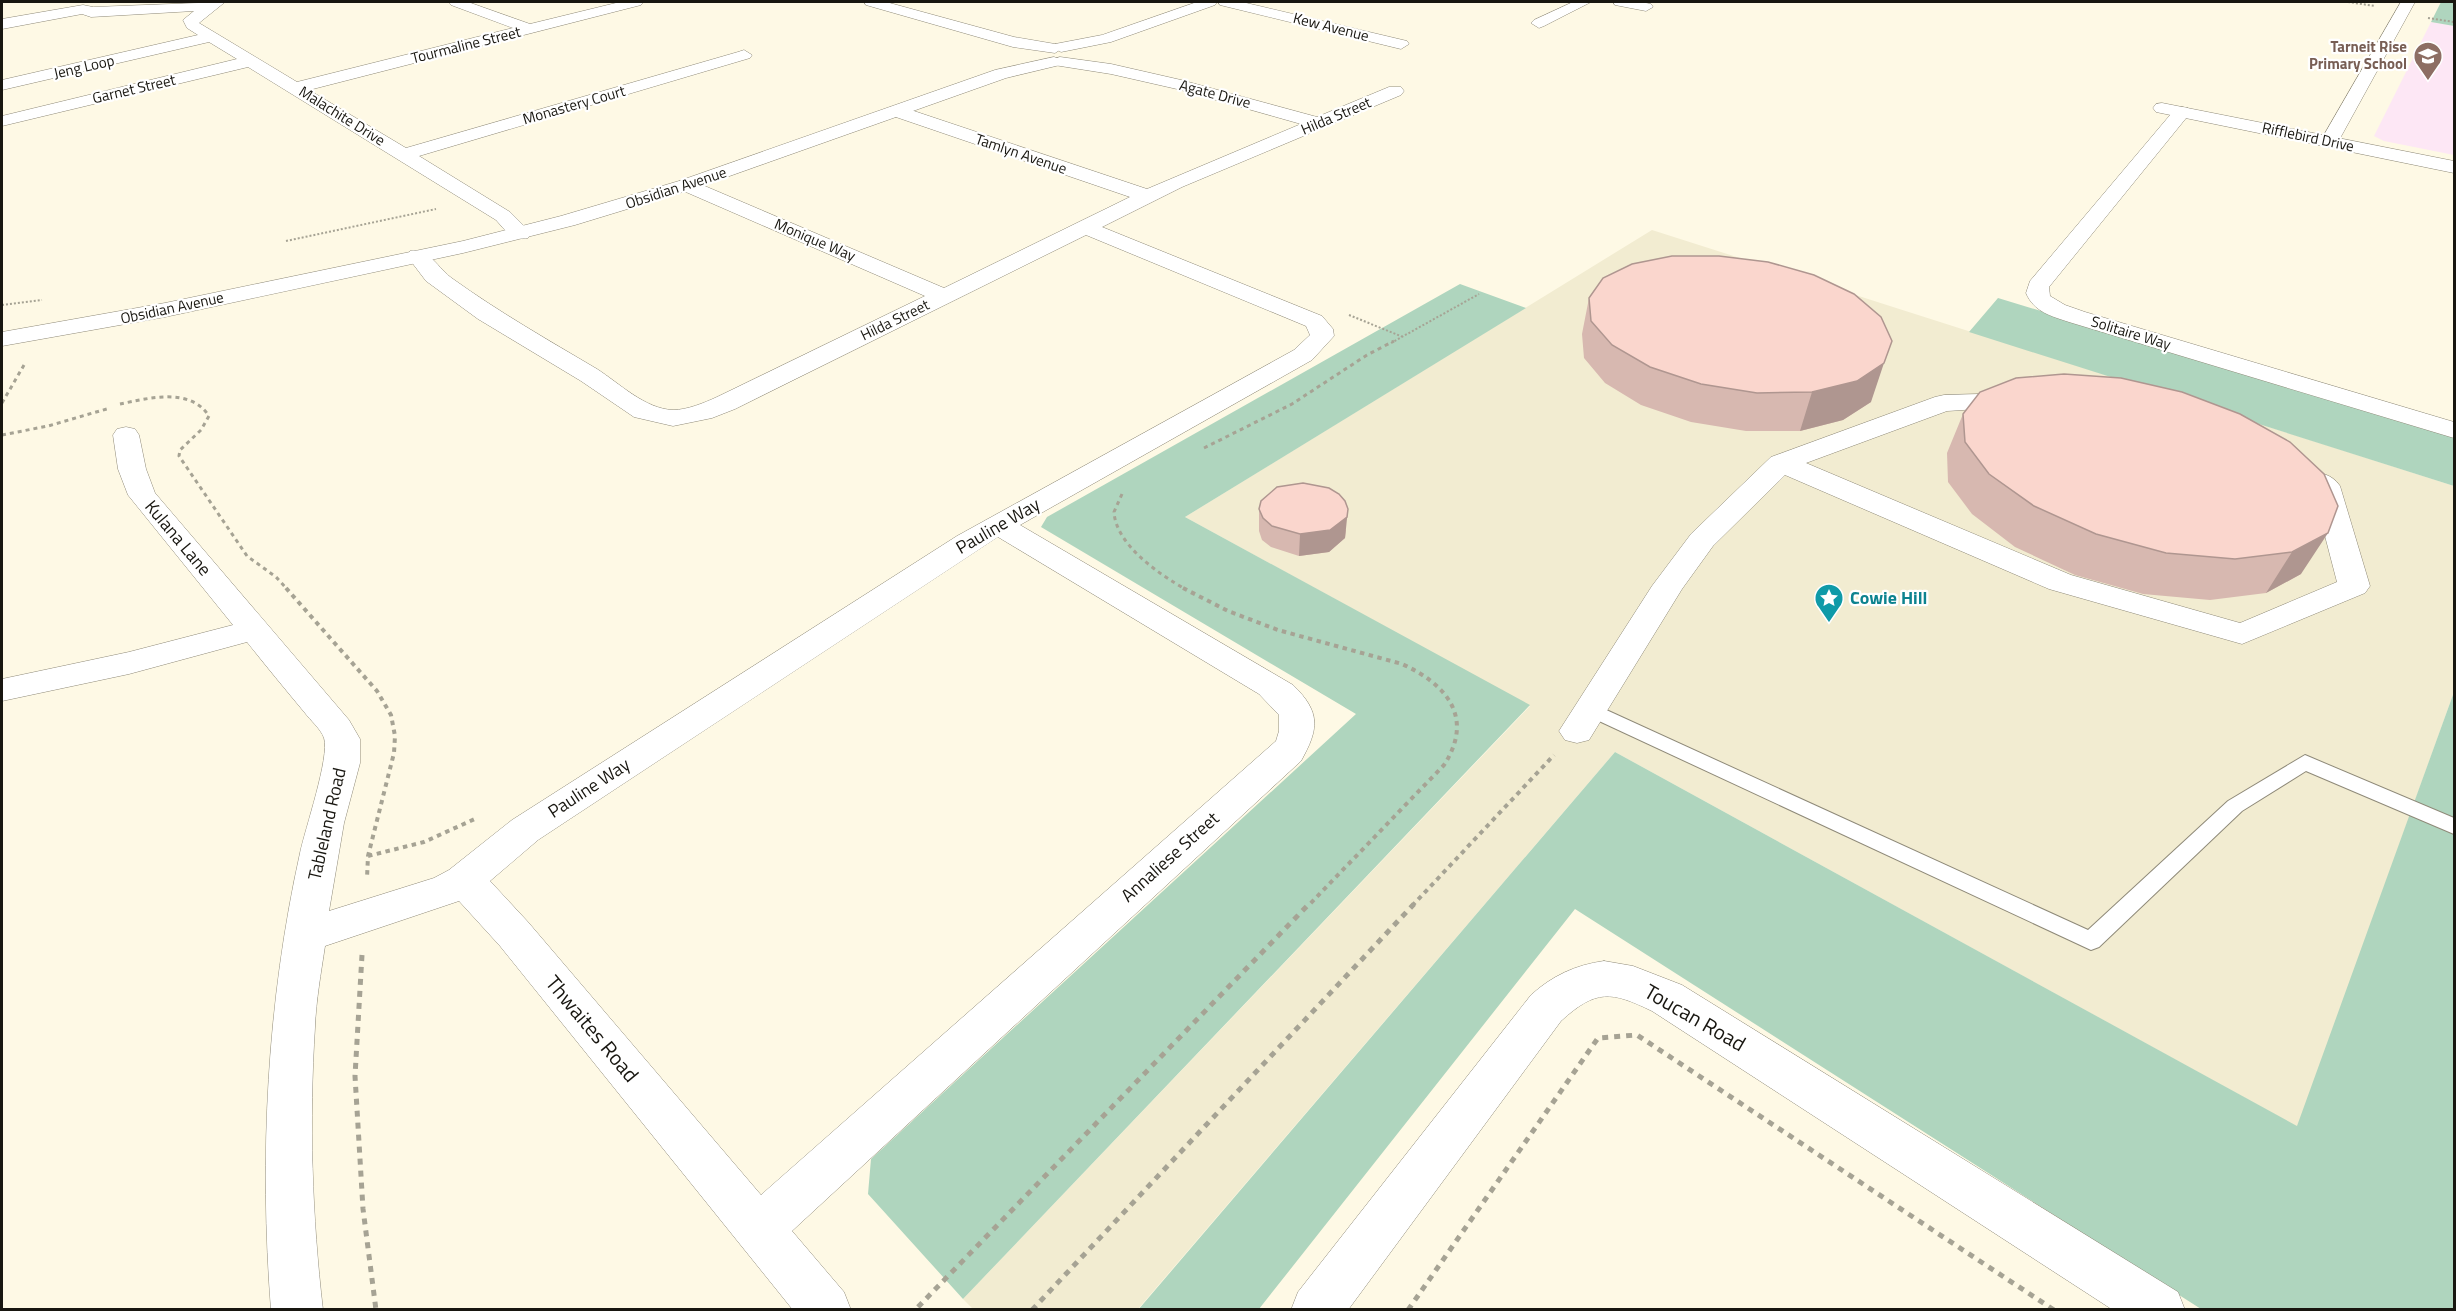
<svg xmlns="http://www.w3.org/2000/svg" width="2456" height="1311" viewBox="0 0 2456 1311" font-family="'Titillium Web',sans-serif">
	<style>
		.built { fill: #f2ecd1 }
		.education { fill: #fde7f5 }
		.green { fill: #afd5be }
		.lines { fill: none; stroke-linecap: round; stroke-linejoin: round }
		.lane-casing { stroke: #8f8a79; stroke-width: 2 }
		.street-casing { stroke: #8f8a79; stroke-width: 1 }
		.secondary-casing { stroke: #8f8a79; stroke-width: 1 }
		.path-far3 { stroke: #a6a394; stroke-width: 2; stroke-dasharray: 2 2; stroke-linecap: butt }
		.path-far2 { stroke: #a6a394; stroke-width: 3; stroke-dasharray: 4 4; stroke-linecap: butt }
		.path-far1 { stroke: #a6a394; stroke-width: 4; stroke-dasharray: 4.5 4.5; stroke-linecap: butt }
		.path { stroke: #a6a394; stroke-width: 5; stroke-dasharray: 6 6; stroke-linecap: butt }
		.lane { fill: #fff; fill-rule: evenodd }
		.street { fill: #fff; fill-rule: evenodd }
		.secondary { fill: #fff; fill-rule: evenodd }
		.wall { fill: #d7b8b0 }
		.shaded-wall { fill: #af9690 }
		.building { fill: #fad6cd; stroke: #af9690; stroke-width: 1.5 }
		.labels { text-anchor: middle; stroke-width: 4.5; stroke-linejoin: round; paint-order: stroke }
		.far-street-label { font-size: 15px; fill: #181610; stroke: #fff }
		.far-education-label { font-size: 15px; font-weight: bold; fill: #785e54; stroke: #fff; text-anchor: end }
		.street-label { font-size: 18px; fill: #181610; stroke: #fff }
		.culture-label { font-size: 18px; font-weight: bold; fill: #0d838f; stroke: #fff; text-anchor: start }
		.near-street-label { font-size: 21px; fill: #181610; stroke: #fff }
	</style>
	<rect width="100%" height="100%" fill="#fef9e5"/>
	<path class="built" d="M 1652,230 L 2454,486 L 2454,692 L 2298,1127 L 1615,752 L 1138,1309 L 973,1309 L 963,1299 L 1530,706 L 1185,517 Z"/>
	<path class="education" d="M 2431,22 L 2454,26 L 2454,155 L 2384,141 L 2374,136 Z"/>
	<path class="green" d="M 2441,2 L 2454,2 L 2454,26 L 2431,22 Z
		M 1460,284 L 1526,308 L 1185,517 L 1530,705 L 963,1299 L 868,1194 L 871,1159 L 1356,714 L 1041,527 L 1047,517 Z
		M 1998,298 L 2454,436 L 2454,486 L 1969,332 Z
		M 2454,692 L 2454,1309 L 2201,1309 L 1575,909 L 1259,1309 L 1138,1310 L 1615,752 L 2297,1126 Z"/>
	<g class="lines">
		<g class="lane-casing">
			<path id="lane" d="M 1591,703 L 2088,930 L 2228,801 L 2305,755 L 2454,818 L 2454,834 L 2306,771 L 2242,811 L 2099,947 L 2091,950 L 1584,714 L 1582,709 L 1584,704 Z"/>
		</g>
		<g class="street-casing">
			<path id="street" d="M 225,2 L 199,23 L 297,82 L 513,28 L 451,5 L 449,2 L 468,2 L 530,24 L 620,2 L 643,2 L 641,5 L 309,90 L 406,148 L 738,52 L 744,50 L 752,55 L 750,58 L 419,156 L 510,212 L 531,233 L 528,238 C 512,241 506,231 496,220 L 248,67 L 2,126 L 2,116 L 237,59 L 209,42 L 2,90 L 2,80 L 198,35 L 187,28 L 183,20 L 194,11 L 91,17 L 82,14 L 2,29 L 2,19 L 83,5 L 93,7 Z
				M 864,2 L 886,2 L 1014,37 L 1061,45 L 1063,48 L 1055,53 L 1013,47 L 866,5 Z
				M 1218,2 L 1242,2 L 1407,41 L 1409,44 L 1401,49 L 1220,5 Z
				M 1573,2 L 1591,2 L 1544,26 L 1539,28 L 1531,23 L 1534,20 Z
				M 2401,2 L 2415,2 L 2338,142 L 2336,146 L 2322,146 L 2320,142 Z
				M 1060,57 L 1111,64 L 1181,80 L 1317,117 L 1389,87 L 1401,87 L 1404,91 L 1401,95 L 1182,187 L 1102,227 L 1322,316 L 1333,329 L 1334,336 L 1312,360 L 1020,525 L 1293,685 C 1321,712 1319,729 1301,761 L 792,1231 L 844,1292 L 851,1310 L 793,1310 L 500,946 L 459,901 L 325,946 C 321,973 316,1000 315,1027 C 309,1121 312,1216 323,1310 L 271,1310 C 259,1156 267,1002 300,853 C 305,829 330,757 324,738 C 321,729 310,720 305,713 C 285,689 266,666 247,642 L 129,674 L 2,701 L 2,679 L 129,652 L 233,625 L 128,495 L 118,469 L 113,435 L 117,429 L 126,427 L 135,429 L 139,435 L 146,469 L 155,493 L 349,720 L 360,739 L 360,763 L 344,823 L 329,911 L 434,878 L 449,870 L 512,820 L 957,536 L 1294,350 L 1310,335 L 1306,326 L 1086,235 L 735,409 L 712,418 L 673,426 L 634,417 L 581,381 L 478,319 L 426,281 L 407,256 L 410,251 C 429,247 438,269 453,279 C 499,312 548,340 597,369 C 619,383 645,409 673,410 C 687,410 704,403 717,397 L 925,296 L 679,189 L 676,185 L 679,181 L 693,181 L 944,288 L 1130,197 L 890,115 L 887,111 L 890,107 L 902,107 L 1147,189 L 1301,124 L 1177,89 L 1111,74 L 1054,65 L 1052,62 L 1054,59 ZM 998,537 L 1259,694 L 1279,715 L 1279,731 L 1276,741 L 761,1195 L 528,922 L 490,881 L 538,840 Z
				M 2182,107 L 2188,108 L 2191,112 L 2049,287 L 2050,296 L 2065,305 L 2085,312 L 2454,422 L 2454,438 L 2069,322 C 2051,316 2034,312 2026,293 L 2030,281 L 2176,108 Z
				M 2017,393 L 2026,396 L 2030,401 L 2026,406 L 1947,411 L 1806,463 L 2071,575 L 2240,623 L 2337,582 L 2313,490 L 2305,486 L 2301,480 L 2305,474 C 2319,471 2332,474 2340,486 L 2370,586 L 2365,593 L 2242,644 L 2049,589 L 1785,475 L 1713,546 L 1682,589 L 1589,740 L 1577,743 L 1565,740 L 1559,731 L 1652,586 L 1691,534 L 1771,457 L 1935,397 L 1944,395 Z
				M 1604,961 L 1633,966 L 1682,985 L 2178,1292 L 2185,1310 L 2113,1310 L 1652,1011 C 1611,991 1596,989 1561,1021 L 1348,1310 L 1291,1310 L 1298,1292 L 1531,995 C 1552,976 1575,965 1604,961 Z"/>
		</g>
		<g class="secondary-casing">
			<path id="secondary" d="M 1197,2 L 1217,2 L 1215,5 L 1111,42 L 1061,52 L 1053,47 L 1055,44 L 1102,35 Z
				M 1613,2 L 1641,2 L 1651,4 L 1653,7 L 1646,11 L 1615,5 Z
				M 1054,57 L 1060,59 L 1062,62 L 1060,65 L 1006,78 L 693,189 L 575,225 L 463,253 L 165,317 L 2,346 L 2,332 L 165,303 L 463,241 L 561,216 L 679,181 L 995,70 Z
				M 2162,103 L 2454,161 L 2454,173 L 2156,112 L 2153,108 L 2156,104 Z"/>
		</g>
		<path class="path-far3" d="M 2348,2 L 2375,6
			M 2428,18 L 2454,22
			M 286,241 L 436,209
			M 2,305 L 42,300
			M 1349,315 L 1403,337
			M 1391,343 L 1479,294"/>
		<path class="path-far2" d="M 2,403 L 24,365
			M 120,404 C 149,398 190,387 209,416 L 201,430 L 180,450 L 179,456 L 247,556 L 276,577 L 287,589
			M 2,435 L 48,426 L 110,408
			M 1204,448 L 1292,404 L 1367,355 L 1394,341
			M 1122,494 L 1114,512 C 1116,545 1159,574 1185,589"/>
		<path class="path-far1" d="M 286,588 L 377,691 L 391,715 L 395,736 L 394,753 L 368,856 L 367,878
			M 1183,588 L 1228,611 L 1278,630 L 1402,664 C 1446,684 1475,717 1444,765 L 1308,906
			M 368,856 L 424,842 L 477,818
			M 1412,906 L 1554,755"/>
		<path class="path" d="M 362,955 L 355,1076 L 363,1209 L 376,1310
			M 918,1307 L 1309,904
			M 1032,1310 L 1414,904
			M 1408,1310 L 1598,1038 L 1637,1035 L 2054,1310"/>
		<use href="#lane" class="lane"/>
		<use href="#street" class="street"/>
		<use href="#secondary" class="secondary"/>
	</g>
	<path class="wall" d="M 1589,298 L 1871,402 L 1843,420 L 1800,431 L 1746,431 L 1691,422 L 1641,405 L 1605,383 L 1584,358 L 1582,334 Z
		M 1963,414 L 2240,414 L 2301,574 L 2266,593 L 2210,600 L 2143,594 L 2075,575 L 2015,547 L 1972,514 L 1948,482 L 1947,453 Z
		M 1259,509 L 1346,530 L 1345,538 L 1329,552 L 1299,556 L 1271,547 L 1262,540 L 1259,531 Z"/>
	<path class="shaded-wall" d="M 1884,363 L 1871,402 L 1843,420 L 1800,431 L 1812,392 Z
		M 1348,509 L 1345,538 L 1329,552 L 1299,556 L 1300,534 Z
		M 2328,533 L 2301,574 L 2266,593 L 2292,552 Z"/>
	<path class="building" d="M 1672,256 L 1719,256 L 1768,262 L 1814,275 L 1854,294 L 1881,317 L 1892,341 L 1884,363 L 1857,381 L 1812,392 L 1757,393 L 1701,384 L 1650,367 L 1612,345 L 1591,321 L 1589,298 L 1603,278 L 1632,264 Z
		M 2064,374 L 2121,378 L 2182,392 L 2240,414 L 2290,442 L 2324,474 L 2338,506 L 2328,533 L 2292,552 L 2235,559 L 2166,553 L 2096,534 L 2034,506 L 1989,474 L 1965,442 L 1963,414 L 1980,392 L 2016,378 Z
		M 1303,483 L 1329,488 L 1339,494 L 1345,501 L 1348,509 L 1347,517 L 1330,530 L 1300,534 L 1272,526 L 1263,518 L 1259,509 L 1261,501 L 1277,487 Z"/>
	<defs>
		<g id="school-pin" transform="scale(1.5)"><path d="M0 17L-7.5 6A9.5 9.5 0 1 1 7.5 6Z" fill="#8d6e63" stroke="#fff"/><path d="M0-5L7-2L0 1L-7-2ZM-4 1L0 2.5L4 1V4Q0 6-4 4Z" fill="#fff"/></g>
		<g id="sight-pin" transform="scale(1.5)"><path d="M0 17L-7.5 6A9.5 9.5 0 1 1 7.5 6Z" fill="#0f9aa8" stroke="#fff"/><path d="M0-6L1.8-2.2L6-1.7L2.9 1.2L3.7 5.4L0 3.3L-3.7 5.4L-2.9 1.2L-6-1.7L-1.8-2.2Z" fill="#fff"/></g>
	</defs>
	<g fill-rule="evenodd">
		<use href="#school-pin" x="2428" y="56"/>
		<use href="#sight-pin" x="1829" y="598"/>
	</g>
	<g class="labels">
		<g class="far-street-label">
			<text transform="translate(1331 27) rotate(14)" y="5">Kew Avenue</text>
			<text transform="translate(466 45) rotate(-14)" y="5">Tourmaline Street</text>
			<text transform="translate(84 67) rotate(-13)" y="5">Jeng Loop</text>
			<text transform="translate(134 89) rotate(-13)" y="5">Garnet Street</text>
			<text transform="translate(1215 94) rotate(15)" y="5">Agate Drive</text>
			<text transform="translate(574 105) rotate(-16)" y="5">Monastery Court</text>
			<text transform="translate(342 116) rotate(32)" y="5">Malachite Drive</text>
			<text transform="translate(1336 116) rotate(-23)" y="5">Hilda Street</text>
			<text transform="translate(2308 137) rotate(12)" y="5">Rifflebird Drive</text>
			<text transform="translate(1021 154) rotate(19)" y="5">Tamlyn Avenue</text>
			<text transform="translate(676 188) rotate(-18)" y="5">Obsidian Avenue</text>
			<text transform="translate(815 240) rotate(23)" y="5">Monique Way</text>
			<text transform="translate(172 308) rotate(-12)" y="5">Obsidian Avenue</text>
			<text transform="translate(895 320) rotate(-26)" y="5">Hilda Street</text>
			<text transform="translate(2131 333) rotate(17)" y="5">Solitaire Way</text>
		</g>
		<g class="far-education-label">
			<text x="2407" y="52">Tarneit Rise<tspan x="2407" dy="17">Primary School</tspan></text>
		</g>
		<g class="street-label">
			<text transform="translate(998 526) rotate(-30)" y="6">Pauline Way</text>
			<text transform="translate(178 538) rotate(50)" y="6">Kulana Lane</text>
			<text transform="translate(589 788) rotate(-33)" y="6">Pauline Way</text>
			<text transform="translate(327 824) rotate(-77)" y="6">Tableland Road</text>
			<text transform="translate(1170 857) rotate(-42)" y="6">Annaliese Street</text>
		</g>
		<g class="culture-label">
			<text x="1850" y="604">Cowie Hill</text>
		</g>
		<g class="near-street-label">
			<text transform="translate(1695 1018) rotate(30)" y="7">Toucan Road</text>
			<text transform="translate(592 1029) rotate(50)" y="7">Thwaites Road</text>
		</g>
	</g>
	<rect width="2456" height="1311" fill="none" stroke="#181610" stroke-width="6"/>
</svg>
